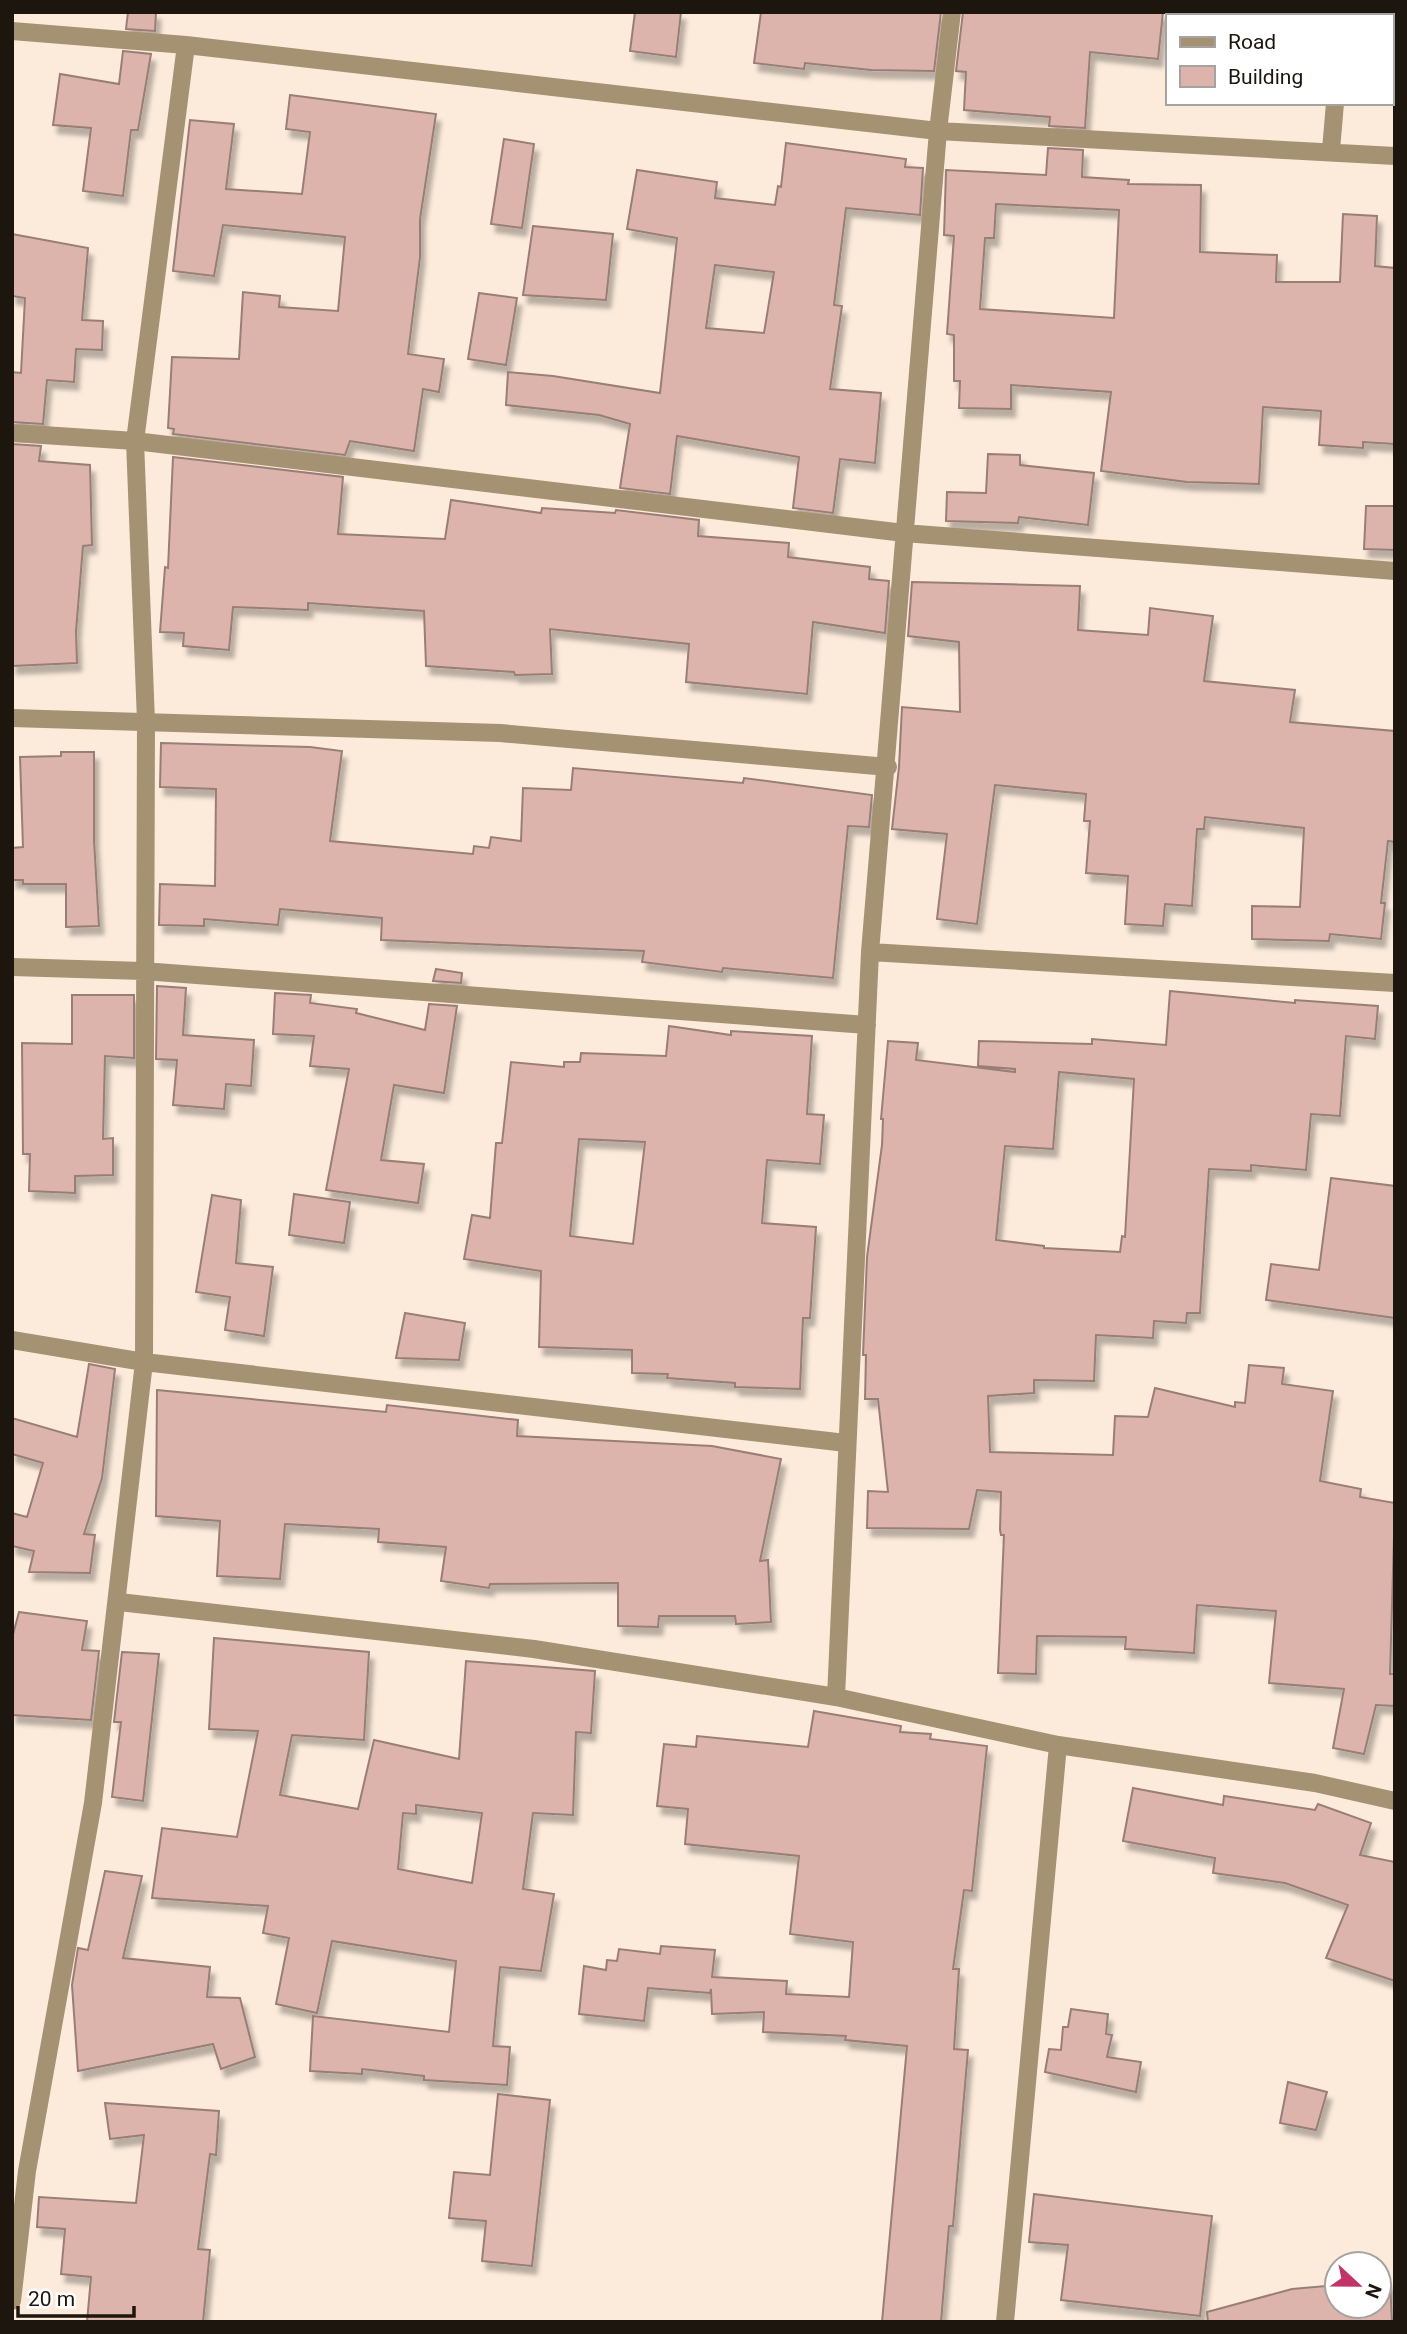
<svg xmlns="http://www.w3.org/2000/svg" width="1407" height="2334" viewBox="0 0 1407 2334" font-family="Roboto,sans-serif">
	<style>
		.building { fill: #ddb4ab; stroke: #997e78; stroke-width: 2; fill-rule: evenodd; filter: url(#shadow) }
		.lines { fill: none; stroke-linecap: round; stroke-linejoin: round }
		.street { stroke: #a59272; stroke-width: 18 }
	</style>
	<defs>
		<filter id="shadow"><feDropShadow dx="4.5" dy="8" stdDeviation="2" flood-color="#0004"/></filter>
	</defs>
	<rect width="100%" height="100%" fill="#fcebdb"/>
	<path class="building" d="M 128,12 L 156,12 L 155,31 L 126,29 Z
		M 635,12 L 681,12 L 676,57 L 630,51 Z
		M 761,12 L 941,12 L 934,71 L 871,70 L 805,63 L 804,69 L 754,63 Z
		M 963,12 L 1163,12 L 1158,59 L 1090,52 L 1085,128 L 1049,126 L 1050,117 L 964,110 L 966,72 L 956,71 Z
		M 123,51 L 151,54 L 138,130 L 131,130 L 123,196 L 83,191 L 91,128 L 53,125 L 60,74 L 119,84 Z
		M 290,95 L 436,114 L 420,219 L 420,257 L 408,354 L 444,359 L 439,392 L 423,389 L 414,451 L 350,441 L 345,455 L 173,434 L 174,429 L 168,428 L 172,357 L 239,359 L 243,292 L 280,296 L 279,307 L 338,311 L 345,237 L 223,225 L 214,276 L 173,271 L 190,120 L 234,124 L 226,189 L 302,194 L 310,132 L 286,129 Z
		M 504,139 L 534,144 L 522,228 L 491,224 Z
		M 786,143 L 906,159 L 905,167 L 923,168 L 920,215 L 846,208 L 834,305 L 842,306 L 830,389 L 881,393 L 875,463 L 840,459 L 833,513 L 793,508 L 799,457 L 677,436 L 670,494 L 620,488 L 630,424 L 599,415 L 506,405 L 508,372 L 553,376 L 660,393 L 677,238 L 627,229 L 637,170 L 717,182 L 715,198 L 775,205 L 778,186 L 781,187 ZM 715,265 L 774,272 L 764,333 L 706,328 Z
		M 1048,148 L 1083,150 L 1082,177 L 1129,180 L 1128,184 L 1201,185 L 1200,252 L 1277,255 L 1276,282 L 1340,282 L 1343,214 L 1377,216 L 1375,266 L 1395,268 L 1395,444 L 1363,442 L 1363,448 L 1319,445 L 1321,411 L 1263,407 L 1259,484 L 1187,482 L 1101,471 L 1111,392 L 1011,385 L 1011,409 L 959,408 L 960,381 L 954,381 L 954,335 L 947,334 L 954,236 L 944,235 L 946,170 L 1046,175 ZM 996,204 L 1119,210 L 1114,318 L 980,309 L 985,238 L 994,238 Z
		M 533,226 L 613,234 L 606,300 L 523,295 Z
		M 12,234 L 88,248 L 82,320 L 103,321 L 102,350 L 76,349 L 74,382 L 47,380 L 43,424 L 12,422 L 12,372 L 21,373 L 25,298 L 12,296 Z
		M 479,293 L 517,298 L 506,365 L 468,359 Z
		M 12,444 L 41,446 L 39,461 L 90,465 L 92,545 L 83,546 L 76,631 L 77,663 L 12,666 Z
		M 988,454 L 1020,455 L 1020,465 L 1094,473 L 1088,525 L 1019,517 L 1018,523 L 946,521 L 947,492 L 986,493 Z
		M 173,457 L 343,477 L 338,534 L 445,539 L 451,500 L 541,513 L 542,508 L 615,513 L 616,510 L 699,520 L 698,536 L 789,543 L 788,557 L 870,567 L 869,579 L 889,581 L 885,633 L 813,622 L 807,694 L 686,682 L 689,644 L 550,629 L 552,674 L 515,675 L 514,672 L 426,666 L 424,611 L 308,603 L 308,610 L 233,607 L 229,650 L 183,646 L 184,633 L 160,632 L 165,567 L 168,568 Z
		M 1366,506 L 1395,506 L 1395,550 L 1364,549 Z
		M 912,582 L 1080,586 L 1078,630 L 1148,635 L 1150,608 L 1213,616 L 1204,681 L 1295,690 L 1290,722 L 1395,731 L 1395,842 L 1388,841 L 1381,903 L 1385,903 L 1381,939 L 1330,934 L 1329,941 L 1252,939 L 1252,906 L 1300,907 L 1304,828 L 1205,817 L 1204,829 L 1197,829 L 1192,906 L 1165,904 L 1163,926 L 1125,924 L 1128,876 L 1086,873 L 1090,821 L 1084,821 L 1086,794 L 995,785 L 977,924 L 937,919 L 947,834 L 892,829 L 899,767 L 902,707 L 960,712 L 959,642 L 908,636 Z
		M 161,743 L 310,747 L 342,751 L 330,841 L 473,854 L 474,846 L 489,848 L 491,837 L 521,841 L 523,788 L 571,790 L 573,768 L 743,783 L 744,778 L 872,795 L 869,827 L 848,826 L 833,978 L 723,968 L 722,972 L 642,962 L 644,951 L 381,940 L 382,918 L 280,909 L 278,925 L 204,919 L 204,926 L 159,925 L 160,884 L 215,886 L 216,789 L 160,787 Z
		M 61,752 L 94,752 L 94,840 L 99,926 L 66,927 L 66,884 L 23,884 L 23,880 L 12,880 L 12,848 L 23,847 L 20,757 L 61,756 Z
		M 436,969 L 462,973 L 461,983 L 433,981 Z
		M 157,986 L 186,988 L 183,1035 L 254,1040 L 251,1086 L 226,1084 L 224,1109 L 173,1105 L 177,1060 L 156,1059 Z
		M 1170,991 L 1295,1003 L 1295,1000 L 1378,1006 L 1375,1039 L 1346,1036 L 1340,1116 L 1311,1114 L 1306,1170 L 1251,1165 L 1251,1171 L 1209,1169 L 1200,1313 L 1187,1313 L 1186,1323 L 1154,1321 L 1153,1338 L 1096,1335 L 1094,1381 L 1034,1380 L 1034,1393 L 988,1396 L 990,1452 L 1113,1455 L 1115,1416 L 1148,1417 L 1155,1388 L 1235,1407 L 1235,1402 L 1245,1403 L 1249,1365 L 1284,1368 L 1282,1384 L 1333,1391 L 1320,1481 L 1361,1489 L 1360,1497 L 1395,1503 L 1390,1674 L 1395,1674 L 1395,1706 L 1376,1705 L 1364,1754 L 1333,1748 L 1344,1689 L 1269,1683 L 1276,1611 L 1197,1605 L 1194,1653 L 1125,1649 L 1126,1637 L 1037,1636 L 1036,1674 L 998,1673 L 1004,1535 L 1001,1535 L 1000,1530 L 1001,1492 L 977,1490 L 969,1529 L 867,1528 L 868,1491 L 888,1492 L 878,1399 L 865,1399 L 866,1355 L 863,1355 L 867,1257 L 882,1145 L 883,1119 L 881,1119 L 888,1041 L 918,1043 L 916,1060 L 1015,1072 L 1015,1069 L 978,1066 L 979,1041 L 1092,1044 L 1092,1039 L 1166,1045 ZM 1059,1072 L 1134,1079 L 1125,1237 L 1122,1236 L 1120,1252 L 1044,1248 L 1044,1246 L 996,1240 L 1005,1146 L 1053,1149 Z
		M 275,993 L 311,995 L 310,1003 L 357,1009 L 356,1013 L 425,1030 L 429,1004 L 457,1006 L 444,1093 L 394,1085 L 381,1160 L 424,1164 L 418,1203 L 326,1190 L 349,1069 L 310,1066 L 314,1036 L 273,1034 Z
		M 72,995 L 134,995 L 134,1058 L 105,1056 L 103,1139 L 113,1138 L 113,1175 L 75,1176 L 75,1193 L 29,1191 L 30,1154 L 23,1154 L 22,1043 L 72,1044 Z
		M 669,1026 L 731,1035 L 731,1031 L 812,1036 L 807,1114 L 824,1115 L 820,1164 L 767,1160 L 762,1223 L 816,1227 L 810,1318 L 803,1318 L 800,1389 L 735,1387 L 735,1383 L 667,1378 L 668,1374 L 632,1373 L 632,1350 L 539,1347 L 541,1271 L 464,1259 L 472,1215 L 490,1218 L 496,1143 L 502,1143 L 511,1062 L 564,1067 L 564,1062 L 580,1062 L 581,1053 L 666,1056 ZM 579,1139 L 645,1142 L 633,1244 L 570,1236 Z
		M 1331,1178 L 1395,1186 L 1395,1318 L 1266,1300 L 1271,1264 L 1319,1270 Z
		M 294,1194 L 350,1202 L 344,1243 L 289,1235 Z
		M 212,1195 L 241,1200 L 236,1263 L 273,1267 L 264,1336 L 225,1330 L 230,1297 L 196,1292 Z
		M 405,1313 L 465,1323 L 459,1360 L 396,1358 Z
		M 89,1364 L 115,1369 L 102,1478 L 84,1534 L 95,1535 L 90,1573 L 29,1572 L 34,1551 L 12,1546 L 12,1513 L 27,1517 L 43,1463 L 12,1454 L 12,1418 L 77,1437 Z
		M 157,1390 L 386,1412 L 387,1405 L 518,1420 L 517,1436 L 712,1446 L 781,1459 L 760,1561 L 768,1560 L 771,1622 L 736,1624 L 735,1616 L 659,1616 L 658,1627 L 618,1626 L 618,1583 L 490,1584 L 489,1588 L 441,1581 L 446,1547 L 378,1542 L 379,1529 L 285,1524 L 280,1579 L 217,1576 L 220,1521 L 156,1516 Z
		M 19,1612 L 87,1621 L 82,1650 L 99,1651 L 91,1720 L 12,1715 L 12,1638 Z
		M 214,1638 L 369,1652 L 364,1740 L 292,1735 L 280,1795 L 358,1809 L 374,1740 L 459,1759 L 466,1661 L 595,1671 L 591,1733 L 576,1732 L 573,1815 L 533,1813 L 523,1889 L 554,1894 L 541,1971 L 500,1967 L 493,2046 L 510,2047 L 507,2085 L 424,2080 L 424,2076 L 362,2069 L 362,2074 L 310,2071 L 313,2016 L 449,2032 L 456,1961 L 332,1941 L 317,2013 L 276,2004 L 289,1938 L 263,1933 L 268,1906 L 152,1898 L 162,1828 L 237,1837 L 258,1731 L 209,1729 ZM 416,1805 L 482,1813 L 472,1883 L 398,1869 L 403,1813 L 416,1814 Z
		M 122,1652 L 159,1654 L 143,1801 L 112,1797 L 121,1722 L 114,1722 Z
		M 814,1711 L 901,1726 L 900,1732 L 931,1734 L 930,1739 L 987,1746 L 972,1891 L 964,1890 L 953,1969 L 959,1969 L 954,2049 L 968,2050 L 953,2226 L 949,2226 L 941,2322 L 882,2322 L 907,2046 L 845,2040 L 846,2036 L 763,2032 L 764,2012 L 712,2014 L 711,1989 L 710,1993 L 648,1988 L 644,2021 L 579,2014 L 584,1966 L 606,1970 L 607,1960 L 617,1961 L 619,1949 L 660,1954 L 661,1946 L 715,1950 L 712,1977 L 787,1981 L 786,1994 L 849,1997 L 853,1942 L 790,1934 L 799,1856 L 685,1844 L 688,1809 L 657,1806 L 664,1744 L 696,1747 L 697,1736 L 808,1747 Z
		M 1133,1788 L 1223,1805 L 1224,1796 L 1315,1810 L 1318,1804 L 1371,1823 L 1360,1855 L 1395,1862 L 1395,1981 L 1326,1958 L 1348,1905 L 1285,1883 L 1213,1873 L 1215,1858 L 1123,1841 Z
		M 105,1871 L 142,1876 L 123,1958 L 210,1967 L 207,1997 L 240,1998 L 255,2057 L 221,2069 L 213,2044 L 78,2071 L 72,1985 L 78,1948 L 88,1950 Z
		M 1071,2009 L 1108,2014 L 1106,2034 L 1112,2035 L 1107,2057 L 1141,2062 L 1136,2092 L 1045,2072 L 1049,2049 L 1061,2050 L 1063,2027 L 1068,2027 Z
		M 1288,2082 L 1327,2092 L 1316,2130 L 1280,2123 Z
		M 498,2094 L 550,2100 L 532,2266 L 482,2261 L 486,2221 L 449,2218 L 454,2172 L 490,2175 Z
		M 105,2103 L 219,2111 L 216,2155 L 210,2154 L 198,2249 L 210,2250 L 203,2322 L 87,2322 L 91,2277 L 61,2274 L 65,2229 L 37,2227 L 39,2197 L 136,2203 L 144,2135 L 110,2139 Z
		M 1034,2194 L 1212,2216 L 1200,2316 L 1061,2300 L 1068,2245 L 1029,2242 Z
		M 1390,2281 L 1392,2322 L 1208,2322 L 1207,2312 L 1292,2289 L 1337,2285 L 1337,2306 L 1379,2306 L 1379,2282 Z"/>
	<g class="lines">
		<path class="street" d="M 1343,16 L 1343,12
			M 12,31 L 186,45 L 938,131 L 1395,156
			M 1331,150 L 1335,103
			M 12,433 L 135,441 L 904,533 L 1395,571
			M 12,718 L 500,733 L 888,767
			M 870,952 L 1395,983
			M 12,967 L 143,971 L 867,1025
			M 12,1340 L 144,1362 L 846,1443
			M 119,1602 L 534,1649 L 836,1697 L 1058,1745 L 1315,1783 L 1395,1801
			M 836,1697 L 870,952 L 938,131 L 952,12
			M 12,2301 L 27,2171 L 93,1803 L 144,1362 L 146,721 L 135,441 L 186,45
			M 1005,2322 L 1058,1745"/>
	</g>
	<rect width="1407" height="2334" fill="none" stroke="#1d160f" stroke-width="28"/>
	<rect x="1166" y="14" width="228" height="91" fill="#ffffff" stroke="#a5a29f" stroke-width="2"/>
	<rect x="1180" y="37" width="35" height="10" fill="#a59272" stroke="#a5a29f" stroke-width="2"/>
	<text x="1228" y="49" font-size="21" fill="#1d160f">Road</text>
	<rect x="1180" y="66" width="35" height="21" fill="#ddb4ab" stroke="#a5a29f" stroke-width="2"/>
	<text x="1228" y="84" font-size="21" fill="#1d160f">Building</text>
	<g transform="translate(1358 2285) rotate(112)"><circle r="33" fill="#ffffff" stroke="#a5a29f" stroke-width="2"/>
	<path d="M0-5L12 26L0 18L-12 26Z" fill="#c03469"/>
	<text y="-10" font-size="19" font-weight="bold" text-anchor="middle" fill="#1d160f">N</text>
	</g>
	<path d="M18 2306v10h116v-10" fill="none" stroke="#1d160f" stroke-width="3.5"/>
	<text x="28" y="2306" font-size="21" fill="#1d160f" stroke="#ffffff" stroke-width="5" paint-order="stroke">20 m</text>
</svg>
